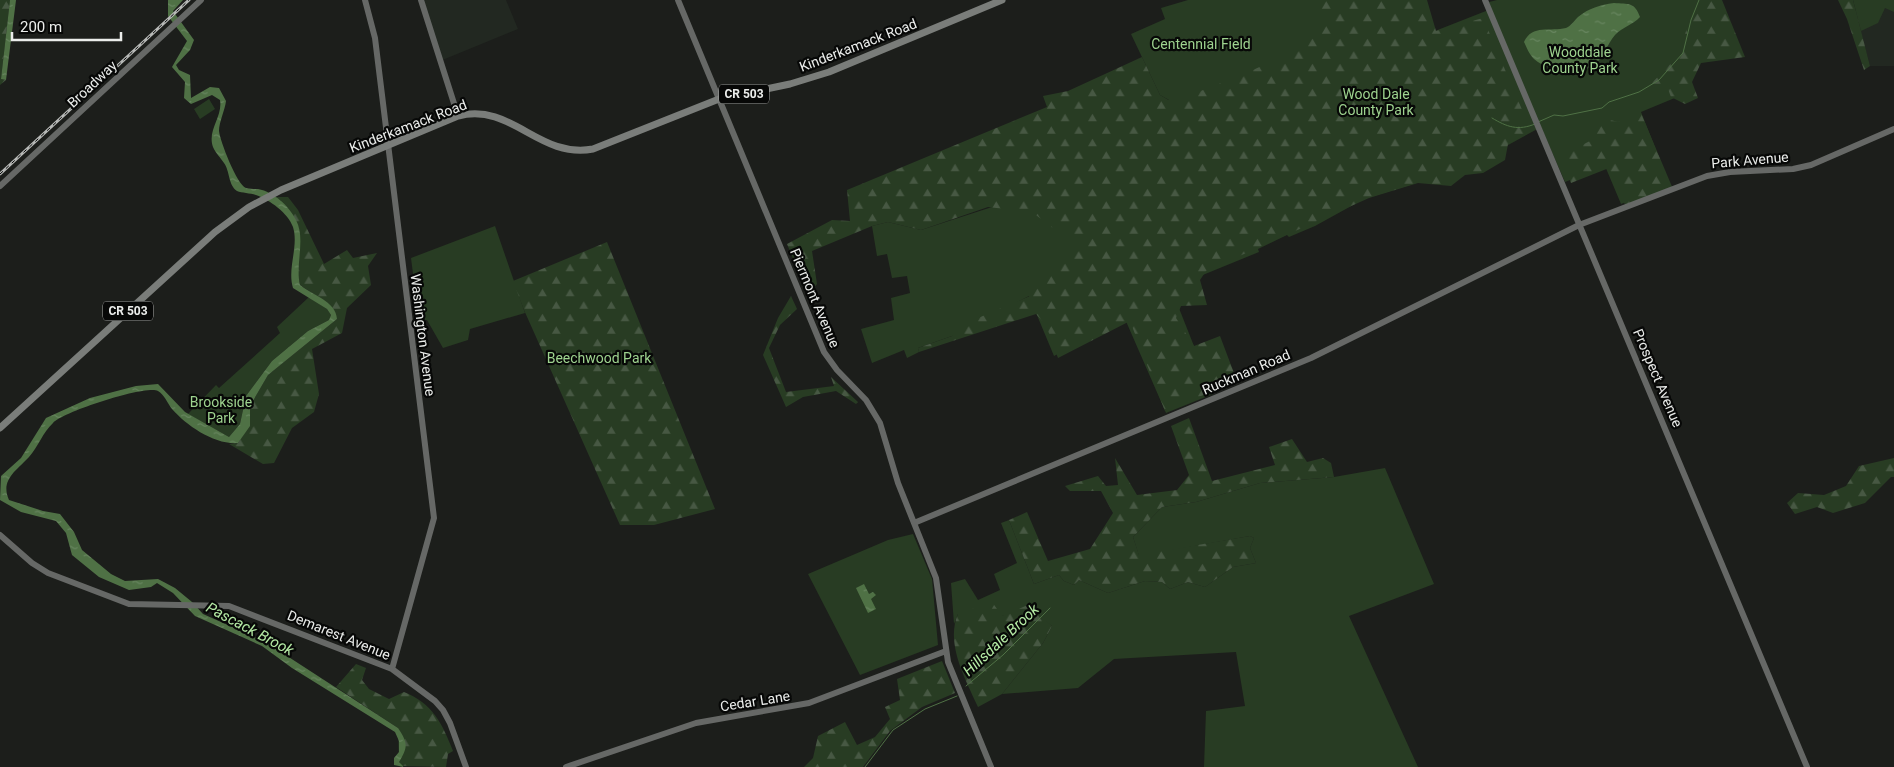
<svg xmlns="http://www.w3.org/2000/svg" width="1894" height="767" viewBox="0 0 1894 767" font-family="Roboto,sans-serif">
	<style>
		.built { fill: #222821 }
		.green { fill: #283c23 }
		.forest { fill: url(#forest-firs) }
		.water { fill: url(#water-ripples) }
		.lines { fill: none; stroke-linecap: round; stroke-linejoin: round }
		.stream { stroke: #4f7145; stroke-width: 1 }
		.secondary { stroke: #666866; stroke-width: 6 }
		.primary { stroke: #7a7d7a; stroke-width: 7 }
		.rail-casing { stroke: #b7b9b7; stroke-width: 3 }
		.rail { stroke: #070807; stroke-width: 1; stroke-dasharray: 4; stroke-linecap: butt }
		.labels { text-anchor: middle; stroke-width: 4.5; stroke-linejoin: round; paint-order: stroke }
		.shield { fill: #070807; stroke: #a7a8a7; stroke-width: 1 }
		.shield-label { font-size: 12px; font-weight: bold; fill: #ebedeb }
		.park-label { font-size: 14px; fill: #9ed38f; stroke: #070807 }
		.street-label { font-size: 14px; fill: #ebedeb; stroke: #070807 }
		.water-label { font-size: 15px; font-style: italic; fill: #b5eba5; stroke: #070807 }
	</style>
	<defs>
		<pattern id="forest-firs" width="22" height="20" patternUnits="userSpaceOnUse" patternTransform="scale(1.25)"><rect width="22" height="20" fill="#283c23"/><path d="M5 1l3.5 6h-7zM16 11l3.5 6h-7z" fill="#475843"/></pattern>
		<pattern id="water-ripples" width="26" height="14" patternUnits="userSpaceOnUse" patternTransform="scale(1.25)"><rect width="26" height="14" fill="#4f7145"/><path d="M2 4q2-2 4 0t4 0M15 11q2-2 4 0t4 0" fill="none" stroke="#688660"/></pattern>
	</defs>
	<rect width="100%" height="100%" fill="#1c1e1b"/>
	<path class="built" d="M 426,0 L 506,0 L 518,29 L 440,61 L 421,2 Z
		M 1894,0 L 1894,66 L 1870,66 L 1855,11 Z"/>
	<path class="green" d="M 1188,0 L 1422,0 L 1435,31 L 1491,9 L 1489,2 L 1497,0 L 1719,0 L 1685,69 L 1694,90 L 1641,112 L 1670,185 L 1621,204 L 1605,166 L 1565,182 L 1541,127 L 1499,150 L 1433,178 L 1364,199 L 1315,226 L 1289,237 L 1287,235 L 1258,249 L 1259,252 L 1171,288 L 1213,394 L 1166,413 L 1125,319 L 1054,356 L 1029,296 L 952,336 L 918,348 L 919,352 L 907,358 L 904,350 L 872,363 L 861,329 L 894,320 L 891,298 L 910,293 L 907,276 L 892,278 L 887,254 L 877,256 L 872,226 L 888,222 L 921,230 L 992,207 L 1169,100 L 1160,95 L 1131,34 L 1165,19 L 1161,8 Z
		M 1853,0 L 1894,0 L 1894,12 L 1885,8 L 1878,23 L 1861,31 Z
		M 209,99 L 215,109 L 200,119 L 194,109 Z
		M 495,226 L 525,313 L 470,329 L 468,340 L 443,348 L 427,320 L 419,321 L 411,258 Z
		M 309,297 L 327,309 L 331,315 L 329,320 L 308,331 L 272,361 L 246,396 L 240,424 L 229,437 L 188,414 L 216,385 L 219,388 L 280,333 L 277,327 Z
		M 1385,468 L 1434,584 L 1349,616 L 1418,767 L 1204,767 L 1206,711 L 1245,706 L 1236,652 L 1114,659 L 1078,688 L 1002,694 L 1043,643 L 1052,626 L 1032,612 L 1002,616 L 958,614 L 954,624 L 951,583 L 965,579 L 978,600 L 1000,590 L 994,574 L 1017,563 L 1001,523 L 1009,520 L 1034,584 L 1059,575 L 1064,581 L 1074,585 L 1079,580 L 1108,593 L 1145,581 L 1162,582 L 1170,589 L 1188,582 L 1205,587 L 1233,567 L 1256,563 L 1250,548 L 1254,538 L 1250,536 L 1139,556 L 1133,537 L 1162,507 L 1196,502 L 1260,483 L 1334,477 Z
		M 913,534 L 932,579 L 938,645 L 860,675 L 808,574 L 888,540 Z"/>
	<path class="forest" d="M 0,0 L 10,0 L 1,79 L 6,80 L 0,85 Z
		M 1320,0 L 1427,0 L 1436,31 L 1483,18 L 1529,126 L 1527,134 L 1508,144 L 1505,160 L 1483,173 L 1465,175 L 1451,186 L 1418,183 L 1369,198 L 1206,271 L 1200,280 L 1207,305 L 1181,306 L 1176,318 L 1194,346 L 1220,336 L 1237,381 L 1165,411 L 1130,321 L 1058,358 L 1046,325 L 1036,314 L 919,352 L 918,348 L 952,336 L 957,327 L 1030,296 L 1033,285 L 1071,257 L 1071,242 L 1032,212 L 988,207 L 921,230 L 888,222 L 872,226 L 812,251 L 817,284 L 808,295 L 787,244 L 832,220 L 850,221 L 847,190 L 1047,107 L 1043,96 L 1068,91 L 1142,57 L 1160,95 L 1172,102 L 1242,75 L 1299,49 L 1320,17 Z
		M 1696,0 L 1722,0 L 1745,57 L 1701,63 L 1692,82 L 1698,98 L 1685,104 L 1671,97 L 1668,89 L 1651,84 L 1678,56 Z
		M 1838,0 L 1853,0 L 1870,66 L 1864,70 L 1847,19 Z
		M 1640,111 L 1673,189 L 1626,207 L 1609,168 L 1571,183 L 1560,156 L 1592,140 L 1588,130 L 1599,125 L 1603,118 L 1618,122 Z
		M 276,197 L 288,197 L 298,210 L 324,264 L 347,250 L 353,258 L 377,253 L 368,266 L 371,285 L 347,308 L 342,333 L 312,349 L 319,394 L 314,412 L 292,428 L 274,463 L 263,464 L 229,444 L 238,443 L 249,426 L 250,406 L 268,375 L 337,319 L 320,298 L 300,285 C 291,246 311,232 276,197 Z
		M 607,242 L 715,509 L 654,525 L 620,525 L 524,310 L 513,281 Z
		M 791,296 L 797,309 L 780,325 L 769,348 L 786,392 L 834,386 L 831,377 L 858,402 L 856,404 L 836,391 L 803,397 L 786,407 L 763,355 L 778,318 Z
		M 1189,418 L 1212,481 L 1275,465 L 1269,447 L 1292,439 L 1307,462 L 1323,458 L 1331,463 L 1334,477 L 1260,483 L 1196,502 L 1162,507 L 1133,537 L 1139,555 L 1250,536 L 1254,538 L 1250,548 L 1256,563 L 1233,567 L 1205,587 L 1188,582 L 1170,589 L 1162,582 L 1145,581 L 1108,593 L 1079,580 L 1074,585 L 1064,581 L 1059,575 L 1034,584 L 1009,520 L 1027,512 L 1048,561 L 1090,549 L 1113,513 L 1101,491 L 1070,491 L 1065,486 L 1098,476 L 1106,486 L 1118,485 L 1115,458 L 1137,495 L 1177,490 L 1189,475 L 1171,426 Z
		M 1894,458 L 1894,477 L 1891,477 L 1865,503 L 1833,513 L 1817,507 L 1795,514 L 1787,503 L 1798,493 L 1824,495 L 1846,486 L 1859,466 Z
		M 992,602 L 1002,616 L 1028,605 C 1033,614 1044,618 1052,626 L 1043,643 L 1002,694 L 978,707 C 966,680 945,644 958,614 Z
		M 942,661 L 955,693 L 922,707 L 890,731 L 863,767 L 804,767 L 813,758 L 818,736 L 845,722 L 857,745 L 875,737 L 890,719 L 885,707 L 900,700 L 897,679 Z
		M 356,664 L 366,668 L 362,680 L 369,689 L 389,699 L 404,692 C 433,704 442,723 453,751 L 448,754 L 446,767 L 402,766 L 399,762 L 398,728 L 336,687 Z"/>
	<path class="water" d="M 10,0 L 16,0 L 6,80 L 1,79 Z
		M 168,0 L 183,0 L 173,11 L 194,40 L 190,50 L 176,65 L 179,70 L 190,75 L 191,98 L 210,87 L 219,88 L 226,101 C 225,110 219,122 219,131 C 220,141 237,185 246,188 C 250,189 254,189 258,189 C 274,192 289,206 296,220 C 306,239 295,264 300,285 C 312,295 336,301 337,319 L 268,375 L 250,406 L 250,426 L 238,443 C 215,445 187,426 172,409 C 168,404 164,394 158,391 C 146,385 65,411 53,423 C 43,432 38,447 29,457 C 16,471 0,480 9,500 L 43,511 L 60,514 L 74,532 L 82,550 L 111,574 L 125,581 L 158,579 L 175,588 L 192,602 L 203,614 L 264,641 L 398,728 C 408,743 408,747 399,762 L 404,767 L 394,765 L 394,758 L 399,752 L 399,741 L 395,732 L 292,668 L 262,646 L 195,616 L 173,593 L 157,583 L 151,587 L 129,590 L 99,577 L 72,555 L 66,533 L 56,521 L 21,512 L 0,500 L 1,476 L 21,458 L 46,418 L 90,398 L 136,386 L 158,384 L 185,412 L 229,437 L 240,424 L 246,396 L 272,361 L 308,331 L 329,320 L 331,315 L 327,309 L 293,288 C 287,268 299,247 293,227 C 288,213 270,200 256,195 C 250,193 242,193 237,191 C 228,185 230,171 224,163 C 221,158 216,154 213,147 C 207,130 223,117 220,100 L 212,95 L 191,104 L 184,98 L 185,82 L 172,67 L 187,41 L 168,16 Z
		M 1614,3 C 1628,4 1635,2 1640,17 C 1633,25 1622,27 1615,35 C 1607,44 1605,56 1595,64 C 1580,77 1549,72 1534,59 C 1529,54 1527,48 1524,42 C 1532,24 1551,32 1566,28 C 1570,27 1575,20 1578,17 C 1589,8 1600,5 1614,3 Z
		M 864,584 L 869,594 L 873,592 L 876,595 L 871,599 L 876,609 L 868,613 L 856,588 Z"/>
	<g class="lines">
		<path class="stream" d="M 1492,118 C 1507,127 1518,131 1535,124
			M 1538,122 L 1554,115 L 1563,116 L 1602,108 L 1609,102 L 1639,92 L 1659,80 L 1683,53 L 1691,20 L 1699,0
			M 966,686 L 1003,655 L 1050,608
			M 865,767 L 893,730 L 925,709 L 957,696"/>
		<path class="secondary" d="M 365,0 L 375,38 L 434,518 L 392,669
			M 421,0 L 458,116
			M 678,0 L 824,352 L 837,370 L 866,400 L 880,423 L 898,483 L 936,578 L 948,662 L 991,767
			M 1485,0 L 1807,767
			M 0,186 L 201,0
			M 914,523 L 1311,358 L 1579,225 L 1707,176 L 1730,172 L 1793,169 L 1811,165 L 1894,129
			M 0,535 L 32,563 L 48,573 L 129,604 L 229,606 L 392,669 L 435,701 L 443,710 L 450,723 L 466,767
			M 566,767 L 696,723 L 809,703 L 946,651"/>
		<path class="primary" d="M 0,428 L 215,232 L 249,207 L 281,190 L 458,116 C 512,102 538,159 593,149 L 719,99 L 790,84 L 829,72 L 1002,0"/>
		<g class="rail-casing">
			<path id="rail" d="M 0,174 L 189,0"/>
		</g>
		<use href="#rail" class="rail"/>
	</g>
	<g class="labels">
		<g class="shield">
			<rect x="719" y="84.5" width="50" height="19" rx="4"/>
			<rect x="103" y="301.5" width="50" height="19" rx="4"/>
		</g>
		<g class="shield-label">
			<text x="744" y="98">CR 503</text>
			<text x="128" y="315">CR 503</text>
		</g>
		<g class="park-label">
			<text x="1201" y="49">Centennial Field</text>
			<text x="1580" y="57">Wooddale<tspan x="1580" dy="16">County Park</tspan></text>
			<text x="1376" y="99">Wood Dale<tspan x="1376" dy="16">County Park</tspan></text>
			<text x="599" y="363">Beechwood Park</text>
			<text x="221" y="407">Brookside<tspan x="221" dy="16">Park</tspan></text>
		</g>
		<g class="street-label">
			<text transform="translate(858 45) rotate(-21)" y="5">Kinderkamack Road</text>
			<text transform="translate(92 84) rotate(-43)" y="5">Broadway</text>
			<text transform="translate(408 126) rotate(-21)" y="5">Kinderkamack Road</text>
			<text transform="translate(1750 160) rotate(-5)" y="5">Park Avenue</text>
			<text transform="translate(815 298) rotate(67)" y="5">Piermont Avenue</text>
			<text transform="translate(423 335) rotate(83)" y="5">Washington Avenue</text>
			<text transform="translate(1246 372) rotate(-23)" y="5">Ruckman Road</text>
			<text transform="translate(1658 378) rotate(67)" y="5">Prospect Avenue</text>
			<text transform="translate(339 635) rotate(22)" y="5">Demarest Avenue</text>
			<text transform="translate(755 701) rotate(-9)" y="5">Cedar Lane</text>
		</g>
		<g class="water-label">
			<text transform="translate(250 629) rotate(28)" y="5">Pascack Brook</text>
			<text transform="translate(1001 640) rotate(-43)" y="5">Hillsdale Brook</text>
		</g>
	</g>
	<path d="M12 32v8h109v-8" fill="none" stroke="#ebedeb" stroke-width="2.5"/>
	<text x="20" y="32" font-size="15" fill="#ebedeb" stroke="#070807" stroke-width="4" paint-order="stroke">200 m</text>
</svg>
